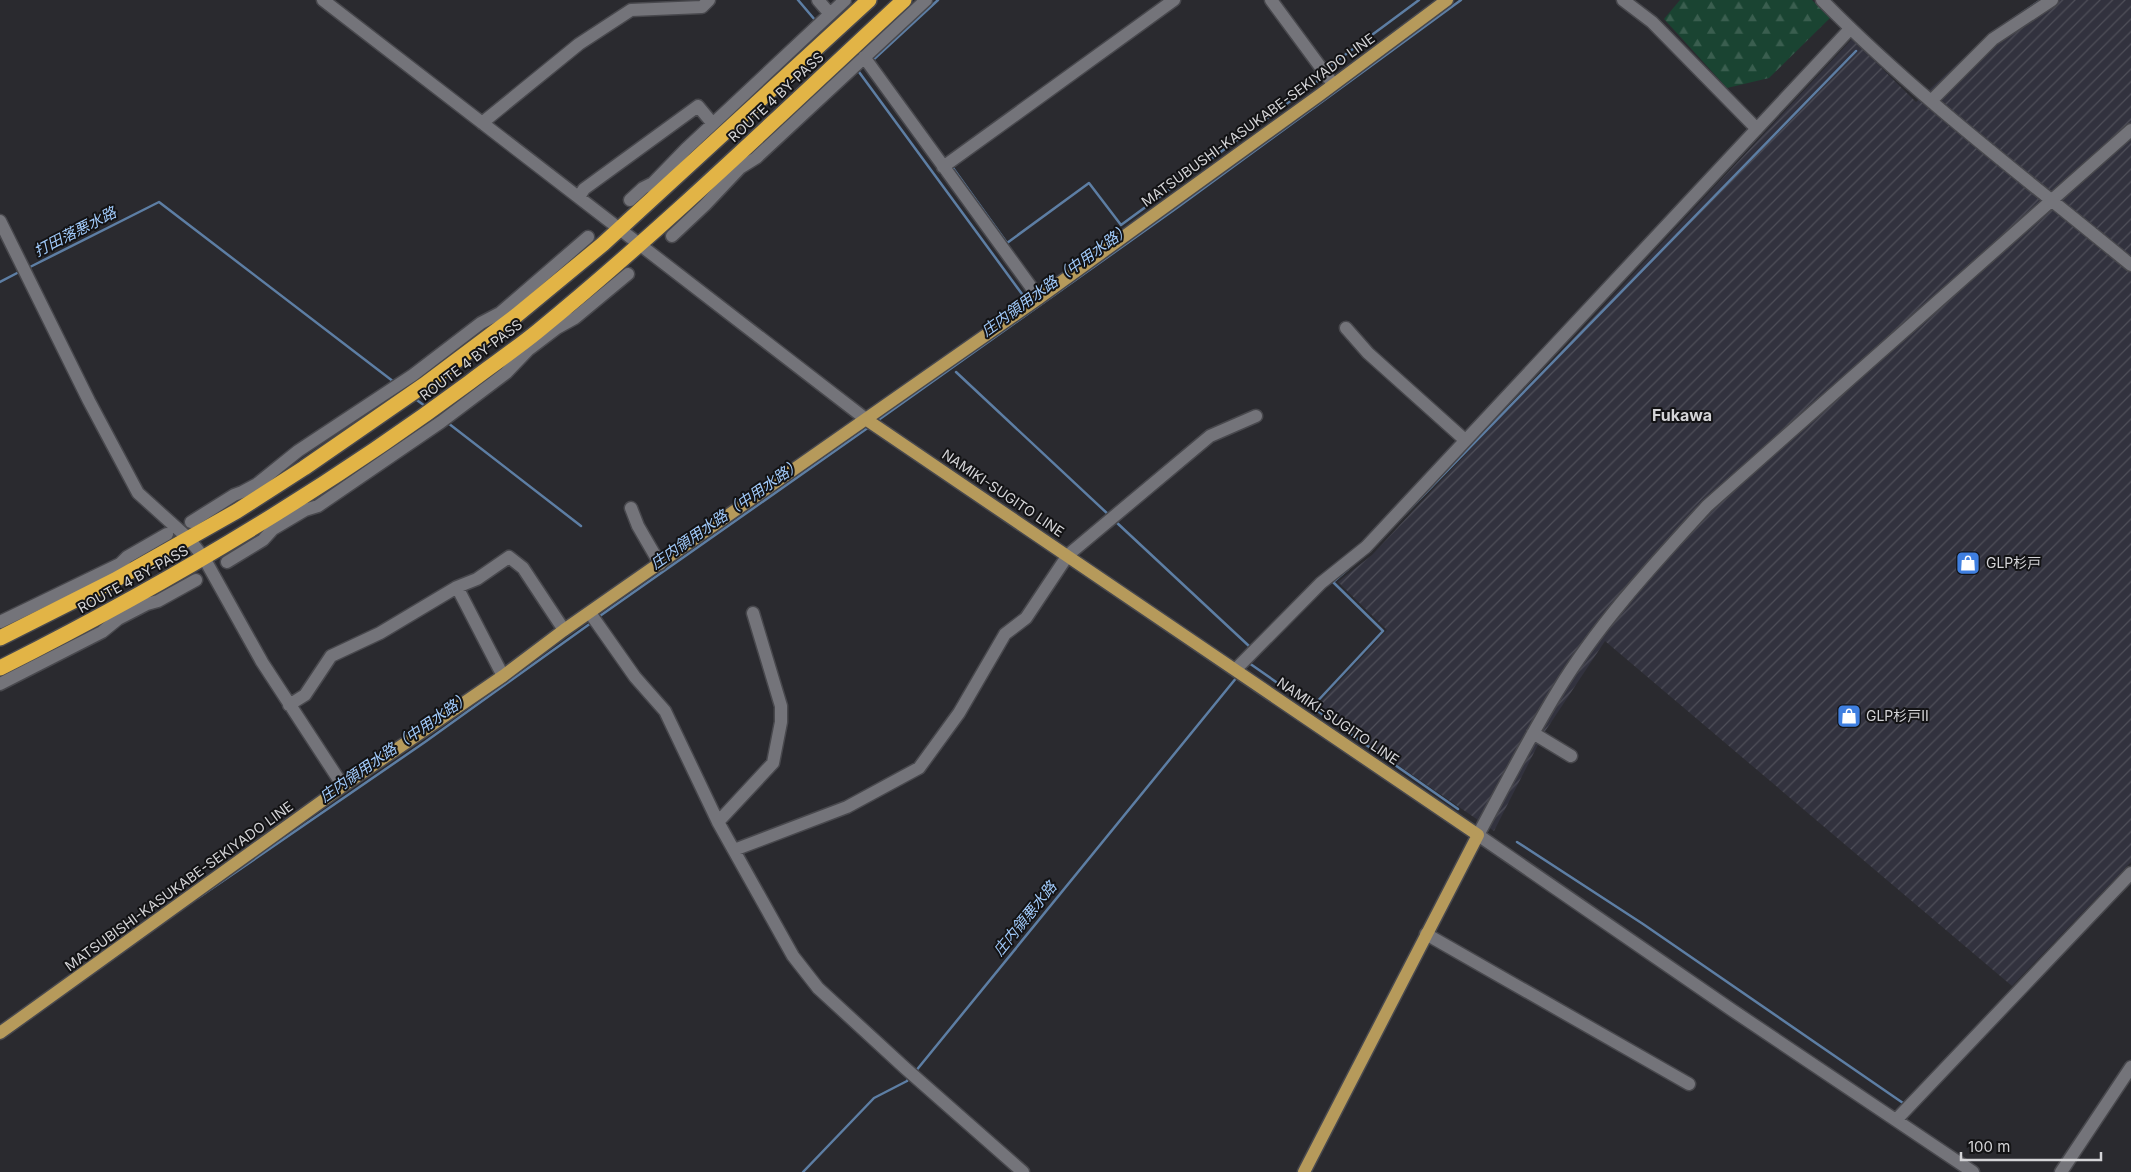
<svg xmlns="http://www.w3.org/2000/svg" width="2131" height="1172" viewBox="0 0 2131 1172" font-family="Inter,'Noto Sans JP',sans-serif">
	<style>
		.industrial { fill: url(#industrial-furrows) }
		.forest { fill: url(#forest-firs) }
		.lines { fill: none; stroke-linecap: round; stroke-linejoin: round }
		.stream { stroke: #5d7ea4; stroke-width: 2.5 }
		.minor-casing { stroke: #48484d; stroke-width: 15 }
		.major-casing { stroke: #48484d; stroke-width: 15 }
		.highway-casing { stroke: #48484d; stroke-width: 18 }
		.minor { stroke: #74747a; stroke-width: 12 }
		.major { stroke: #b69a5b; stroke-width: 12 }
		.highway { stroke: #e2b446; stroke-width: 15 }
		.labels { text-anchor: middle; stroke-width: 4; stroke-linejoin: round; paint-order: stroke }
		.street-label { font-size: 14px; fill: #d4d4d7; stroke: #131315 }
		.poi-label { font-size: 14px; fill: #d4d4d7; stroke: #131315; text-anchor: start }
		.water-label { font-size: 15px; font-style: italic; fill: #a1cafa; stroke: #131315 }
		.quarter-label { font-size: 16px; font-weight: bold; fill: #d4d4d7; stroke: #131315 }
	</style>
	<defs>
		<pattern id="industrial-furrows" width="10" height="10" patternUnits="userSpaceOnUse" patternTransform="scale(1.25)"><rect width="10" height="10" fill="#32323e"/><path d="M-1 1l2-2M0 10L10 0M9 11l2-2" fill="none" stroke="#4f4f59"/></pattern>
		<pattern id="forest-firs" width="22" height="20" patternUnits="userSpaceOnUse" patternTransform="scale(1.25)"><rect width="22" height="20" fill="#1a4432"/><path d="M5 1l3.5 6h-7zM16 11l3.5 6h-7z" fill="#3a5e4f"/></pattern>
	</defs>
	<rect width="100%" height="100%" fill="#2a2a2f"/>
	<path class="industrial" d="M 2042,0 L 2131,0 L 2131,862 L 2012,986 L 1605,641 L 1544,733 L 1494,831 L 1315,708 L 1387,630 L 1338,582 L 1372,555 L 1852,39 L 1916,102 L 1988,35 Z"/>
	<path class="forest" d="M 1680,0 L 1812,0 L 1830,18 L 1769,78 L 1727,88 L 1664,19 Z"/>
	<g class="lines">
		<path class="stream" d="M 798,0 L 815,20
			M 1992,33 L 2041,0
			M 873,60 L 938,0
			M 1326,69 L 1419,0
			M 859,72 L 1022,294
			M 953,168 L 1007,243 L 1089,183 L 1121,225 L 1319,80 L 1322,76
			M 28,268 L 159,202 L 394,382
			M 0,282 L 21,271
			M 956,372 L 1110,516
			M 414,398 L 425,406
			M 877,421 L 1178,207 L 1461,0
			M 448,423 L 581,526
			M 1404,515 L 1856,51
			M 1115,521 L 1249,646
			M 597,618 L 869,427
			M 1249,663 L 1458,809
			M 1312,707 L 1383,631 L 1333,582 L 1348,569
			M 1517,842 L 1643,924 L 1903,1103
			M 198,898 L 425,742 L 591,623
			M 915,1072 L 1237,677
			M 803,1172 L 874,1098 L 907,1081 L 909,1078"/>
		<g class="minor-casing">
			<path id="minor" d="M 323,0 L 867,420
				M 818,0 L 830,14
				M 1271,0 L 1333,84
				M 1623,0 L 1652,22 L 1757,129
				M 1822,0 C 1917,97 2027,179 2131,265
				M 864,57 L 1039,298
				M 1931,101 L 1993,39 L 2052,0
				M 482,123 L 579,44 L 631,10 L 702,7 L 709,0
				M 943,167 L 1174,0
				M 579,197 L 584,189 L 698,106 L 713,124
				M 630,200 L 643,188 L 653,183 L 686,149 L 845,0
				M 0,221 L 89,401 L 138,493 L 189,539 L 204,558 L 262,662 L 343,786
				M 672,236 L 705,205 L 740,168 L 756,158 L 926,0
				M 1346,328 L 1368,353 L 1465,440
				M 631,508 L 638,526 L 660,564
				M 191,522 L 234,495 L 242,492 L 257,484 L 298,451 L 413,375 L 481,323 L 500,313 L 588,237
				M 227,562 L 263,540 L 273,529 L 305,510 L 318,506 L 441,422 L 506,373 L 528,350 L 557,328 L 575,318 L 628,274
				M 457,587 L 503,676
				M 590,613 L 635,677 L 665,711 L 718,822 L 793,956 L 818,988 L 905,1068 L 1023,1172
				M 0,622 L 120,564 L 127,557 L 167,534
				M 1236,669 L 1321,583 L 1366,547 L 1850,29
				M 0,684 L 102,632 L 118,619 L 147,604 L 158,601 L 196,580
				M 289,705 L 305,695 L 331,656 L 380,633 L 457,587 L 477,579 L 509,557 L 523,568 L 564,630
				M 1533,733 L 1571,756
				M 718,822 L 773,763 L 781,722 L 781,706 L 753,613
				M 734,850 L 847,807 L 919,768 L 959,713 L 1005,634 L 1026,618 L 1068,555 L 1210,436 L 1256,416
				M 1426,934 L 1689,1084
				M 1896,1120 L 2131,873
				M 1973,1172 L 1732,1010 L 1478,835 C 1504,787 1529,738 1557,692 C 1598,624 1654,564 1707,506 L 2131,130
				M 2061,1172 L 2131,1067"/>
		</g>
		<g class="major-casing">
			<path id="major" d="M 867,420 L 1478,835 L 1304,1172
				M 0,1033 L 343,786 L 503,676 L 564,630 L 1039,298 L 1321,94 L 1447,0"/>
		</g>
		<g class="highway-casing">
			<path id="highway" d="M 0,638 L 115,580 L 237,511 L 304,468 L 424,385 L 517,315 L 603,244 L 869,0
				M 0,668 C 165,585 322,492 470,382 C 492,365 516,349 538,331 C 665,227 783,112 904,0"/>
		</g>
		<use href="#minor" class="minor"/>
		<use href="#major" class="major"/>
		<use href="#highway" class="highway"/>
	</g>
	<defs>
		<g id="shop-square" transform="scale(1.25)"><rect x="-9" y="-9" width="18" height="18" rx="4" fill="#3f7fe0" stroke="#131315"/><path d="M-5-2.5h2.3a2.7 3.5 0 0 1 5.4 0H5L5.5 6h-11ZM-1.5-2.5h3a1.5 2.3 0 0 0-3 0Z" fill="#fff"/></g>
	</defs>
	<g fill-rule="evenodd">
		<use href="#shop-square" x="1968" y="563"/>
		<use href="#shop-square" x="1849" y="716"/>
	</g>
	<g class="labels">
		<g class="street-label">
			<text transform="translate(776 97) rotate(-43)" y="5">ROUTE 4 BY-PASS</text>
			<text transform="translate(1258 120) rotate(-36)" y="5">MATSUBUSHI-KASUKABE-SEKIYADO LINE</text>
			<text transform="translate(471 360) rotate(-37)" y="5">ROUTE 4 BY-PASS</text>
			<text transform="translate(1003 493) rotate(34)" y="5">NAMIKI-SUGITO LINE</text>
			<text transform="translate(133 579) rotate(-29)" y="5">ROUTE 4 BY-PASS</text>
			<text transform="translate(1338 721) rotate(34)" y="5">NAMIKI-SUGITO LINE</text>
			<text transform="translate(179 886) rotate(-36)" y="5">MATSUBISHI-KASUKABE-SEKIYADO LINE</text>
		</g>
		<g class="poi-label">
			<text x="1986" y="568">GLP杉戸</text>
			<text x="1866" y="721">GLP杉戸Ⅱ</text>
		</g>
		<g class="water-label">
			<text transform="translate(75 232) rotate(-27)" y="5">打田落悪水路</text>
			<text transform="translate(1056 280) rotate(-36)" y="5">庄内領用水路（中用水路）</text>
			<text transform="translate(726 514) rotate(-35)" y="5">庄内領用水路（中用水路）</text>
			<text transform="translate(395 747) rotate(-35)" y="5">庄内領用水路（中用水路）</text>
			<text transform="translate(1025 919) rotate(-51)" y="5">庄内領悪水路</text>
		</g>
		<g class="quarter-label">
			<text x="1682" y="421">Fukawa</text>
		</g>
	</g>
	<path d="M1961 1152v8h140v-8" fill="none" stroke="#d4d4d7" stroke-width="2.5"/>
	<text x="1968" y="1152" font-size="15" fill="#d4d4d7" stroke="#131315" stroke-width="4" paint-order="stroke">100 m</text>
</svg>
